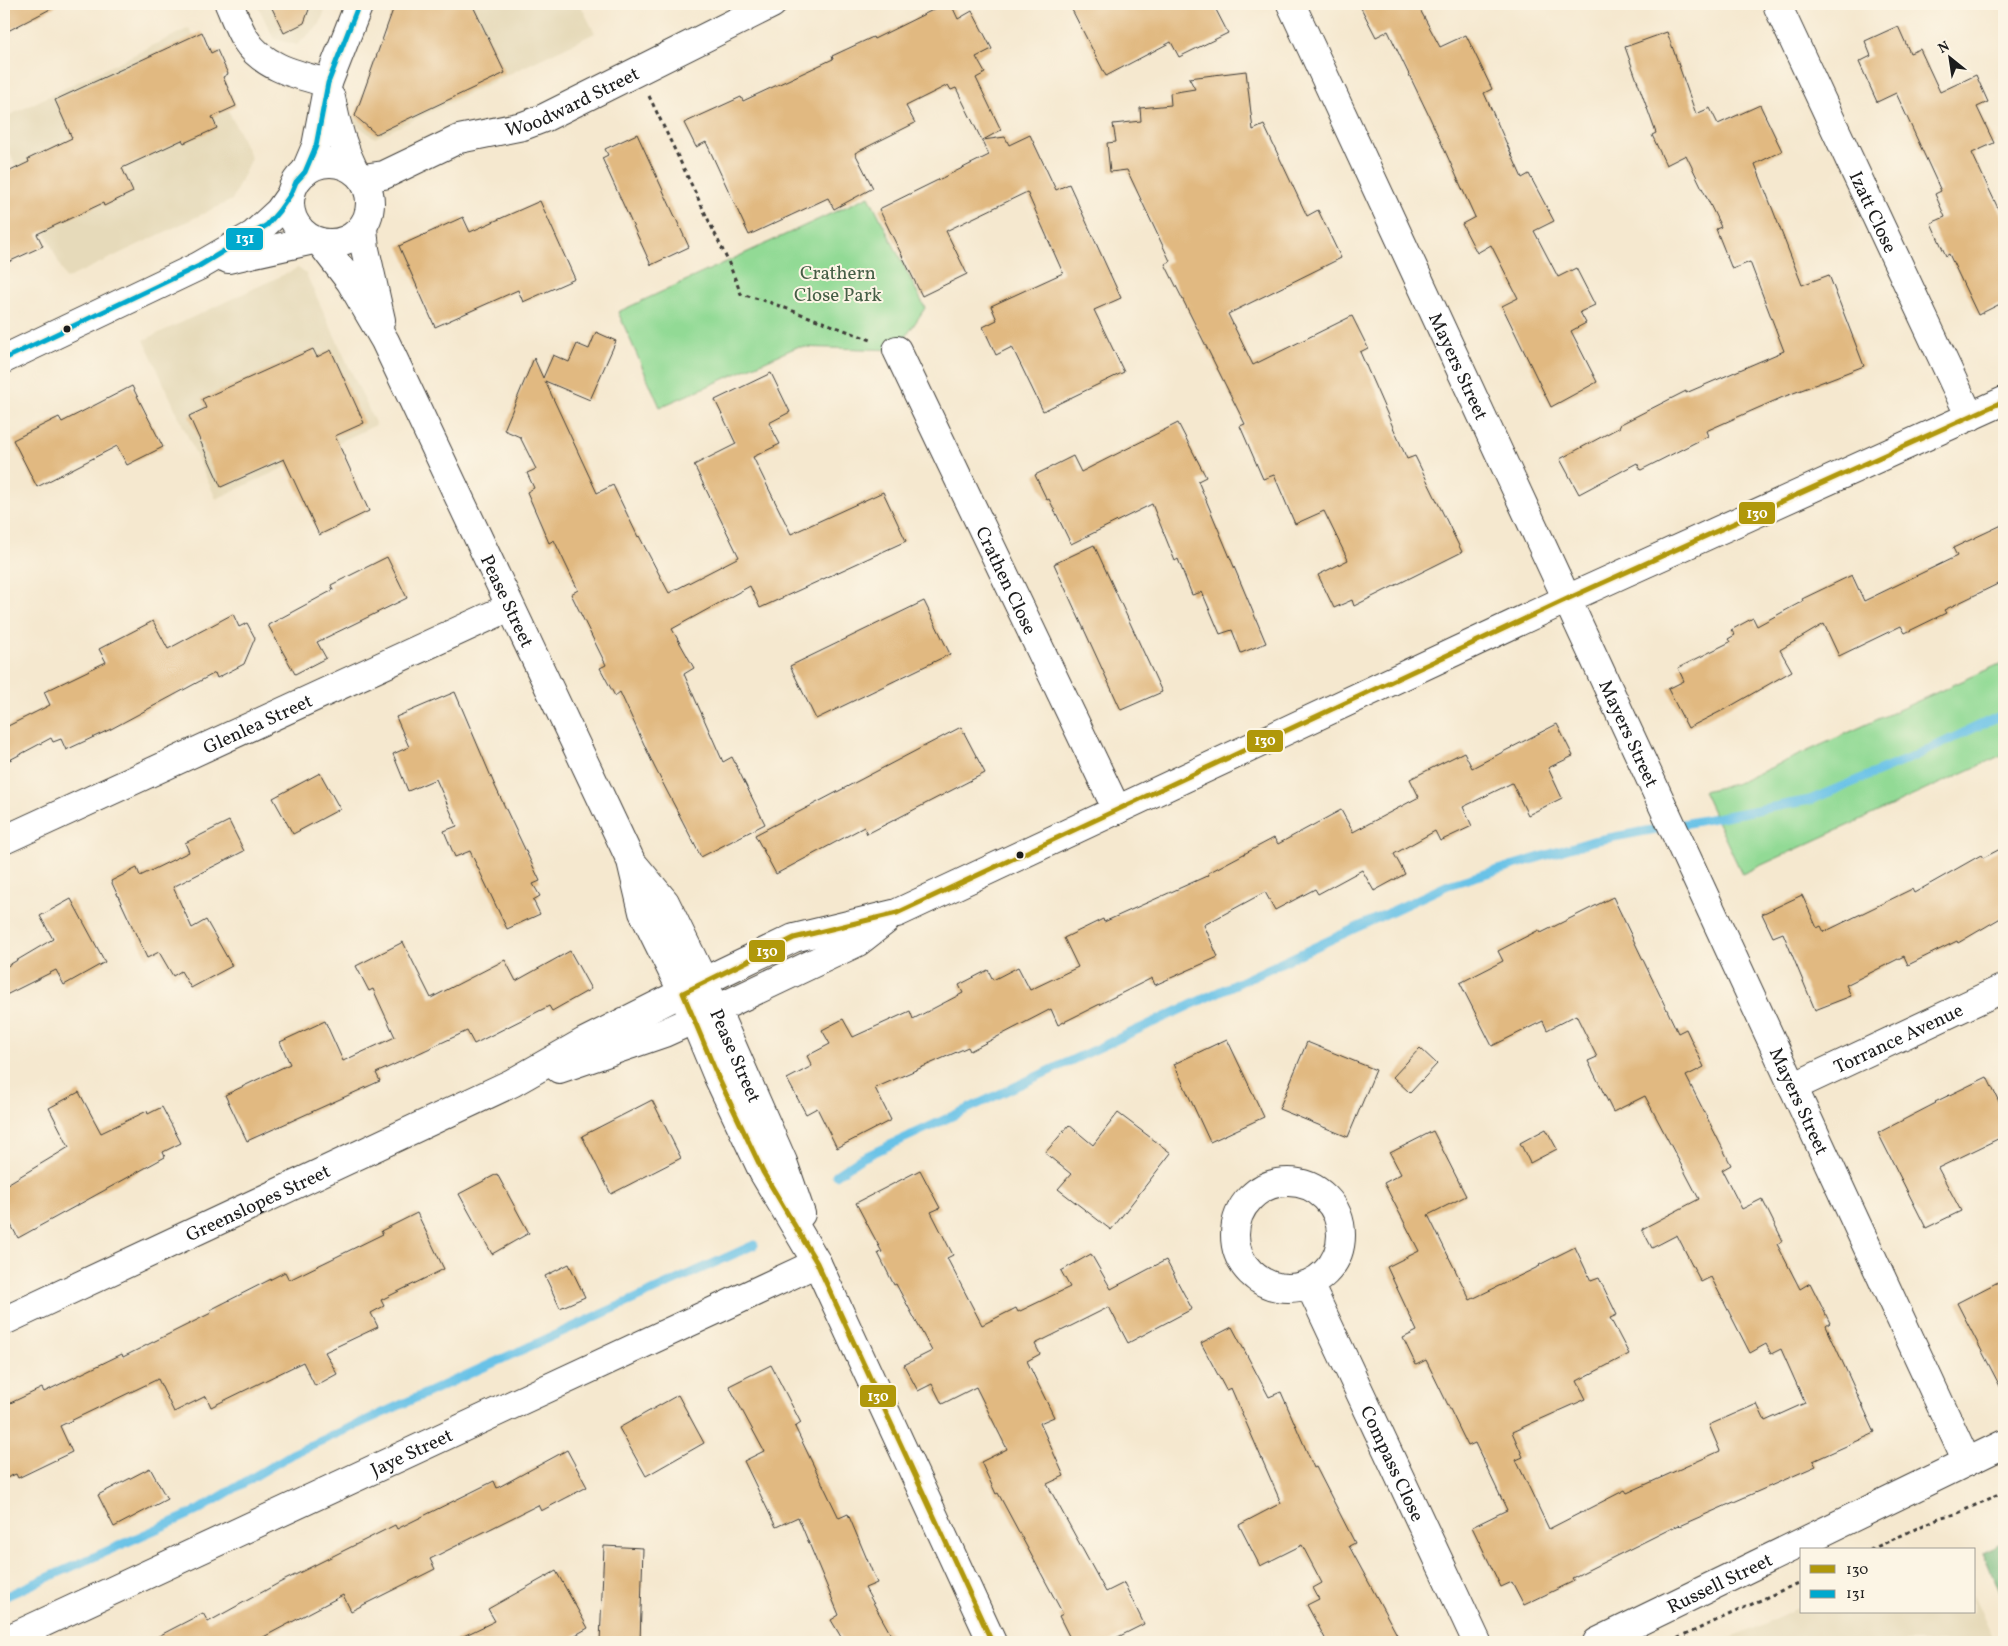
<svg xmlns="http://www.w3.org/2000/svg" width="2008" height="1646" viewBox="0 0 2008 1646" font-family="Vollkorn,serif">
	<style>
		.built { fill: #e6daba }
		.green { fill: #92da95; stroke: #577b58 }
		.forest { fill: #75ba7e; stroke: #486b4d }
		.lines { fill: none; stroke-linecap: round; stroke-linejoin: round }
		.stream { stroke: #69c2e7; stroke-width: 9 }
		.building { fill: #e1b981 }
		.minor-casing { stroke: #3d3b37; stroke-width: 30 }
		.tertiary-casing { stroke: #3d3b37; stroke-width: 30 }
		.path { stroke: #3d3b37; stroke-width: 3; stroke-dasharray: 4 4; stroke-linecap: butt }
		.minor { stroke: #fff; stroke-width: 28 }
		.tertiary { stroke: #fff; stroke-width: 28 }
		.bus-1-casing { stroke: #fcf5e5; stroke-width: 9 }
		.bus-2-casing { stroke: #fcf5e5; stroke-width: 9 }
		.bus-1 { stroke: #b0980a; stroke-width: 5 }
		.bus-2 { stroke: #00a9ce; stroke-width: 5 }
		.bus-dot { fill: #1c1c1c; stroke: #fcf5e5; stroke-width: 2 }
		.labels { text-anchor: middle; stroke-width: 4; stroke-linejoin: round; paint-order: stroke }
		.street-label { font-size: 19px; fill: #1c1c1c; stroke: #fcf5e5 }
		.park-label { font-size: 19px; fill: #455e46; stroke: #fcf5e5 }
		.line-badge { stroke: #fcf5e5; stroke-width: 2 }
		.badge-label { font-size: 14px; text-anchor: middle; font-weight: bold; fill: #fff }
	</style>
	<rect width="100%" height="100%" fill="#fcf5e5"/>
	<filter id="ink" filterUnits="userSpaceOnUse"><feTurbulence type="fractalNoise" baseFrequency=".02" numOctaves="2"/><feDisplacementMap in="SourceGraphic" scale="10" xChannelSelector="R" yChannelSelector="G"/><feConvolveMatrix kernelMatrix="1 2 1 2 8 2 1 2 1" color-interpolation-filters="sRGB"/></filter>
	<filter id="wash" filterUnits="userSpaceOnUse"><feTurbulence type="fractalNoise" baseFrequency=".0096" numOctaves="4" result="noise"/><feDisplacementMap in="SourceGraphic" scale="20" xChannelSelector="R" yChannelSelector="G"/><feGaussianBlur stdDeviation="1.12" result="paint"/><feColorMatrix in="noise" values="0 0 0 0 0 0 0 0 0 0 0 0 0 0 0 0 0 1.4 0 .05"/><feComposite in="paint" operator="in"/></filter>
	<g filter="url(#wash)">
		<rect width="100%" height="100%" fill="#f5e8cf"/>
		<path class="built" d="M 257,4 L 327,4 L 320,24 L 297,45 L 274,39 Z
			M 398,4 L 580,4 L 595,33 L 375,138 L 354,123 Z
			M 189,28 L 251,158 L 232,200 L 66,279 L 4,140 L 4,118 Z
			M 298,268 L 306,274 L 376,425 L 216,499 L 144,340 Z
			M 1974,1595 L 1995,1642 L 1724,1642 L 1802,1606 L 1802,1612 L 1974,1612 Z"/>
		<path class="green" d="M 869,196 L 925,308 L 897,350 L 797,347 L 660,407 L 618,312 Z
			M 2004,662 L 2004,754 L 1742,874 L 1703,791 L 1735,784 Z"/>
		<path class="forest" d="M 2004,1543 L 2004,1604 L 1983,1553 Z"/>
		<g class="lines">
			<path class="stream" d="M 836,1175 L 860,1159 L 1448,885 L 1593,841 L 1810,800 L 1906,760 L 2004,714
				M 4,1597 L 195,1512 L 292,1454 L 754,1245"/>
		</g>
		<g id="blocks">
			<path class="building" d="M 4,4 L 60,4 L 4,33 Z
				M 270,4 L 311,4 L 304,23 L 284,33 Z
				M 395,4 L 472,4 L 505,73 L 376,134 L 355,116 Z
				M 945,4 L 951,4 L 958,19 L 972,11 L 992,49 L 976,57 L 985,73 L 976,78 L 1001,130 L 983,140 L 1005,137 L 1009,145 L 1030,135 L 1056,190 L 1069,184 L 1121,298 L 1094,310 L 1124,372 L 1043,411 L 1012,347 L 996,355 L 983,327 L 997,320 L 991,306 L 1063,273 L 1027,192 L 946,231 L 967,274 L 922,296 L 879,209 L 989,155 L 956,88 L 951,90 L 948,85 L 906,106 L 915,123 L 855,153 L 873,188 L 834,209 L 828,198 L 749,235 L 706,142 L 696,147 L 684,123 L 741,97 L 743,101 L 833,59 L 832,56 L 873,37 L 874,39 Z
				M 1069,4 L 1213,4 L 1228,33 L 1179,57 L 1171,42 L 1106,76 Z
				M 1359,4 L 1417,4 L 1440,47 L 1466,35 L 1492,89 L 1484,93 L 1522,178 L 1529,174 L 1554,221 L 1534,231 L 1558,277 L 1576,268 L 1595,305 L 1580,312 L 1586,323 L 1571,331 L 1597,382 L 1551,407 L 1502,306 L 1518,298 L 1491,245 L 1477,253 L 1462,224 L 1475,217 L 1430,118 L 1388,31 L 1376,37 Z
				M 1898,26 L 1910,53 L 1920,49 L 1940,92 L 1976,75 L 1988,102 L 1977,107 L 1994,143 L 1972,153 L 2004,221 L 2004,302 L 1978,315 L 1949,254 L 1946,256 L 1931,223 L 1945,217 L 1935,194 L 1941,191 L 1896,93 L 1877,102 L 1859,62 L 1871,56 L 1865,41 Z
				M 202,32 L 211,53 L 217,50 L 228,74 L 223,77 L 236,106 L 212,117 L 217,128 L 184,143 L 182,140 L 122,168 L 133,192 L 104,206 L 103,203 L 37,234 L 43,246 L 4,264 L 4,174 L 29,162 L 28,159 L 72,138 L 55,100 Z
				M 1667,32 L 1696,114 L 1710,108 L 1718,124 L 1760,105 L 1782,151 L 1755,164 L 1802,285 L 1829,275 L 1864,366 L 1783,397 L 1706,431 L 1708,436 L 1641,470 L 1637,463 L 1579,494 L 1560,459 L 1620,427 L 1619,425 L 1686,391 L 1686,393 L 1784,351 L 1750,262 L 1732,269 L 1716,229 L 1721,227 L 1686,155 L 1666,165 L 1652,135 L 1656,133 L 1625,47 Z
				M 1246,71 L 1253,130 L 1264,125 L 1307,216 L 1318,210 L 1341,258 L 1228,314 L 1253,365 L 1352,316 L 1368,348 L 1360,352 L 1407,459 L 1415,456 L 1462,552 L 1354,606 L 1352,600 L 1334,608 L 1318,575 L 1348,560 L 1324,511 L 1295,524 L 1274,475 L 1263,479 L 1240,426 L 1245,424 L 1165,264 L 1170,261 L 1127,170 L 1110,172 L 1107,143 L 1116,142 L 1113,124 L 1141,121 L 1140,108 L 1171,105 L 1170,93 L 1195,89 L 1189,78 Z
				M 637,134 L 689,247 L 651,265 L 602,158 L 608,155 L 605,149 Z
				M 540,201 L 575,279 L 523,302 L 518,290 L 435,327 L 399,246 L 463,217 L 470,232 Z
				M 596,332 L 616,341 L 590,400 L 545,381 L 597,493 L 613,485 L 638,537 L 639,536 L 669,593 L 739,557 L 694,465 L 736,444 L 715,400 L 771,373 L 790,412 L 769,423 L 780,444 L 753,457 L 791,534 L 883,492 L 906,541 L 760,608 L 750,586 L 672,629 L 694,668 L 684,674 L 723,762 L 732,757 L 765,824 L 701,857 L 654,766 L 620,692 L 615,696 L 600,668 L 606,665 L 571,594 L 578,590 L 554,540 L 549,543 L 527,492 L 534,488 L 527,473 L 536,469 L 520,437 L 504,430 L 534,358 L 543,378 L 553,355 L 569,362 L 577,344 L 589,349 Z
				M 313,349 L 317,357 L 331,350 L 364,423 L 335,436 L 369,511 L 319,535 L 284,459 L 221,487 L 189,416 L 206,408 L 202,399 Z
				M 132,386 L 163,447 L 127,465 L 117,446 L 37,487 L 13,440 L 59,417 L 62,422 Z
				M 1178,423 L 1206,477 L 1198,481 L 1266,643 L 1241,653 L 1232,630 L 1220,634 L 1202,592 L 1192,595 L 1178,559 L 1175,561 L 1152,504 L 1071,544 L 1049,499 L 1047,500 L 1035,475 L 1073,456 L 1081,472 Z
				M 2004,524 L 2004,581 L 1944,610 L 1946,613 L 1905,633 L 1901,626 L 1839,656 L 1824,624 L 1780,650 L 1792,671 L 1729,707 L 1688,728 L 1668,689 L 1684,681 L 1678,668 L 1730,642 L 1728,639 L 1735,635 L 1731,630 L 1753,618 L 1757,626 L 1803,601 L 1802,599 L 1852,575 L 1864,601 L 1957,556 L 1953,548 Z
				M 1094,545 L 1162,692 L 1121,710 L 1054,564 Z
				M 387,557 L 407,598 L 317,642 L 326,658 L 295,674 L 268,625 L 333,590 L 331,585 Z
				M 924,601 L 950,654 L 816,719 L 790,666 Z
				M 233,614 L 239,627 L 247,623 L 255,638 L 244,664 L 217,678 L 215,673 L 111,729 L 66,750 L 61,739 L 53,742 L 51,738 L 4,763 L 4,728 L 50,705 L 44,692 L 106,662 L 99,649 L 153,621 L 168,649 Z
				M 455,692 L 495,786 L 540,881 L 533,884 L 540,896 L 533,900 L 540,914 L 507,929 L 470,851 L 455,857 L 444,831 L 457,826 L 436,779 L 408,791 L 393,754 L 409,747 L 396,717 Z
				M 1557,724 L 1573,756 L 1548,768 L 1562,798 L 1528,815 L 1512,783 L 1463,807 L 1472,826 L 1440,841 L 1435,831 L 1394,854 L 1405,874 L 1374,891 L 1362,870 L 1318,894 L 1315,889 L 1275,910 L 1265,892 L 1204,925 L 1218,957 L 1155,985 L 1152,978 L 1058,1025 L 1051,1009 L 970,1051 L 968,1047 L 875,1088 L 891,1120 L 837,1148 L 817,1108 L 806,1114 L 787,1079 L 812,1066 L 807,1056 L 830,1044 L 822,1030 L 843,1019 L 853,1037 L 910,1011 L 913,1019 L 963,993 L 959,985 L 988,970 L 993,980 L 1018,967 L 1030,990 L 1078,967 L 1064,938 L 1103,919 L 1104,922 L 1209,875 L 1208,873 L 1274,838 L 1278,844 L 1341,810 L 1353,832 L 1419,797 L 1410,779 L 1464,752 L 1472,768 Z
				M 961,727 L 985,773 L 867,834 L 864,827 L 776,874 L 755,835 Z
				M 320,773 L 340,809 L 293,834 L 273,798 Z
				M 229,821 L 244,851 L 173,887 L 192,928 L 206,920 L 232,966 L 191,988 L 181,971 L 173,976 L 159,952 L 147,958 L 111,881 L 137,868 L 140,876 L 189,852 L 185,843 Z
				M 2004,847 L 2004,916 L 1958,943 L 1957,941 L 1908,965 L 1904,956 L 1846,985 L 1851,996 L 1815,1010 L 1783,933 L 1773,937 L 1762,914 L 1802,895 L 1817,928 L 1821,926 L 1824,932 L 1912,889 L 1914,893 L 1981,855 L 1983,858 Z
				M 1613,897 L 1678,1033 L 1686,1029 L 1704,1067 L 1686,1076 L 1731,1165 L 1722,1170 L 1742,1209 L 1762,1199 L 1783,1241 L 1777,1244 L 1800,1289 L 1810,1283 L 1830,1323 L 1826,1326 L 1875,1433 L 1813,1461 L 1816,1466 L 1679,1526 L 1678,1525 L 1572,1578 L 1574,1581 L 1524,1605 L 1512,1582 L 1501,1587 L 1472,1527 L 1507,1510 L 1475,1443 L 1468,1446 L 1426,1360 L 1416,1365 L 1403,1338 L 1417,1331 L 1387,1267 L 1419,1251 L 1384,1183 L 1401,1174 L 1390,1153 L 1433,1131 L 1466,1196 L 1428,1215 L 1470,1300 L 1540,1266 L 1539,1265 L 1575,1247 L 1591,1281 L 1599,1278 L 1617,1315 L 1610,1318 L 1629,1354 L 1577,1381 L 1586,1399 L 1512,1432 L 1523,1457 L 1516,1460 L 1549,1529 L 1625,1490 L 1627,1493 L 1720,1451 L 1709,1425 L 1757,1404 L 1765,1421 L 1805,1403 L 1781,1349 L 1771,1354 L 1766,1344 L 1750,1353 L 1711,1277 L 1701,1282 L 1677,1235 L 1652,1248 L 1642,1229 L 1699,1199 L 1645,1096 L 1613,1112 L 1588,1061 L 1597,1057 L 1576,1015 L 1547,1030 L 1543,1021 L 1492,1046 L 1460,983 L 1503,961 L 1498,951 L 1539,930 L 1541,933 Z
				M 71,899 L 105,962 L 64,985 L 56,970 L 4,996 L 4,968 L 53,939 L 40,916 Z
				M 403,942 L 431,998 L 505,960 L 516,981 L 570,951 L 591,989 L 552,1011 L 549,1006 L 474,1044 L 467,1031 L 376,1073 L 380,1081 L 247,1141 L 225,1095 L 290,1064 L 280,1042 L 325,1021 L 343,1061 L 395,1037 L 373,989 L 369,991 L 356,966 Z
				M 1227,1039 L 1264,1117 L 1210,1142 L 1174,1064 Z
				M 1307,1042 L 1376,1070 L 1348,1137 L 1279,1109 Z
				M 1420,1048 L 1437,1064 L 1410,1093 L 1393,1077 Z
				M 1987,1077 L 2004,1112 L 2004,1136 L 1938,1168 L 1961,1211 L 1926,1228 L 1878,1133 L 1936,1103 L 1935,1102 Z
				M 79,1092 L 101,1133 L 147,1111 L 148,1114 L 162,1107 L 181,1143 L 163,1152 L 165,1157 L 18,1238 L 4,1212 L 4,1186 L 69,1147 L 49,1108 Z
				M 652,1100 L 681,1158 L 611,1194 L 582,1136 Z
				M 1118,1113 L 1171,1153 L 1111,1230 L 1058,1189 L 1071,1174 L 1045,1153 L 1069,1125 L 1093,1145 Z
				M 1546,1129 L 1557,1149 L 1530,1163 L 1520,1143 Z
				M 920,1170 L 940,1208 L 931,1212 L 953,1255 L 947,1258 L 982,1325 L 1016,1308 L 1018,1312 L 1070,1287 L 1061,1271 L 1091,1254 L 1111,1289 L 1166,1260 L 1192,1309 L 1128,1343 L 1109,1307 L 1035,1344 L 1040,1354 L 1027,1361 L 1054,1417 L 1040,1423 L 1064,1476 L 1047,1484 L 1106,1592 L 1124,1583 L 1144,1624 L 1108,1642 L 1072,1642 L 1059,1616 L 1063,1614 L 998,1493 L 996,1494 L 981,1462 L 1007,1449 L 976,1387 L 942,1404 L 932,1384 L 918,1391 L 904,1365 L 932,1351 L 896,1284 L 894,1285 L 878,1253 L 882,1252 L 856,1203 Z
				M 497,1174 L 529,1233 L 492,1254 L 459,1194 Z
				M 417,1213 L 444,1269 L 381,1300 L 384,1306 L 371,1313 L 378,1327 L 325,1352 L 337,1374 L 315,1386 L 303,1362 L 211,1407 L 206,1396 L 174,1412 L 158,1379 L 60,1426 L 72,1452 L 18,1478 L 16,1474 L 4,1479 L 4,1406 L 42,1388 L 44,1392 L 122,1354 L 123,1357 L 211,1313 L 210,1310 L 285,1272 L 289,1280 L 383,1234 L 381,1231 Z
				M 569,1264 L 585,1297 L 560,1308 L 545,1276 Z
				M 2004,1279 L 2004,1394 L 1957,1303 Z
				M 1232,1327 L 1269,1397 L 1281,1392 L 1314,1468 L 1316,1467 L 1355,1543 L 1349,1546 L 1401,1642 L 1327,1642 L 1307,1605 L 1319,1599 L 1313,1588 L 1322,1583 L 1302,1545 L 1260,1566 L 1239,1525 L 1281,1503 L 1231,1388 L 1226,1390 L 1201,1343 Z
				M 771,1365 L 801,1423 L 795,1427 L 839,1518 L 848,1514 L 877,1583 L 865,1588 L 895,1642 L 844,1642 L 831,1620 L 839,1615 L 798,1517 L 776,1527 L 744,1461 L 764,1451 L 729,1386 Z
				M 678,1395 L 704,1443 L 646,1476 L 619,1428 Z
				M 567,1450 L 587,1487 L 541,1511 L 538,1505 L 430,1559 L 435,1569 L 351,1611 L 343,1595 L 254,1642 L 147,1642 L 203,1613 L 208,1622 L 277,1584 L 395,1525 L 397,1529 L 494,1481 L 497,1488 Z
				M 150,1468 L 167,1499 L 114,1527 L 98,1495 Z
				M 604,1546 L 643,1548 L 640,1642 L 600,1642 Z
				M 556,1571 L 588,1628 L 563,1642 L 451,1642 L 495,1621 L 488,1609 Z"/>
		</g>
	</g>
	<g filter="url(#ink)">
		<use href="#blocks" fill-opacity="0" stroke="#3d3b37" stroke-width="1"/>
		<g class="lines">
			<g class="minor-casing">
				<g id="minor">
					<path d="M 229,4 C 234,15 238,28 245,39 C 263,68 298,75 328,83"/>
					<path id="s1" d="M 1291,4 C 1517,490 1742,976 1967,1462"/>
					<path id="s2" d="M 1778,7 L 1970,417"/>
					<path id="s3" d="M 363,178 L 384,175 L 459,139 L 523,126 L 544,118 L 772,4"/>
					<path id="s4" d="M 897,350 L 1117,810"/>
					<path id="s5" d="M 4,840 L 510,607"/>
					<path id="s6" d="M 1793,1087 L 2004,988"/>
					<circle cx="1288" cy="1235" r="53"/>
					<path id="s7" d="M 1309,1284 L 1477,1642"/>
					<path id="s8" d="M 4,1641 L 817,1263"/>
					<path id="s9" d="M 1597,1642 L 2004,1444"/>
				</g>
			</g>
			<g class="tertiary-casing">
				<g id="tertiary">
					<path d="M 331,98 C 336,124 342,146 354,170"/>
					<circle cx="330" cy="203" r="40"/>
					<path d="M 305,172 L 316,146 L 328,83 L 359,4"/>
					<path d="M 363,228 L 365,249 L 381,320"/>
					<path id="s10" d="M 320,242 L 350,281 L 385,341 L 631,861 L 643,912 L 683,993 L 718,1077 L 763,1172 L 817,1263 L 992,1642"/>
					<path d="M 228,259 L 313,240"/>
					<path d="M 4,359 L 199,266 L 253,235 L 279,211 L 291,194"/>
					<path id="s11" d="M 635,866 L 665,902 L 704,982 L 783,1162 L 801,1214"/>
					<path d="M 559,1069 L 664,1033 L 717,1009 L 858,942 L 885,921"/>
					<path id="s12" d="M 4,1321 L 512,1083 L 584,1042 L 723,972 L 794,938 L 897,913 L 1567,599 L 2004,401"/>
				</g>
			</g>
			<path class="path" d="M 649,96 L 728,261 L 741,294 L 769,302 L 871,340
				M 1870,1550 L 1941,1517 L 1956,1514 L 2004,1492
				M 1670,1642 L 1802,1581"/>
			<use href="#minor" class="minor"/>
			<use href="#tertiary" class="tertiary"/>
			<g class="bus-1-casing">
				<path id="bus-1" d="M 992,1642 L 817,1263 L 763,1172 L 718,1077 L 683,993 L 794,938 L 897,913 L 1567,599 L 2004,401"/>
			</g>
			<g class="bus-2-casing">
				<path id="bus-2" d="M 4,359 L 199,266 L 267,225 L 279,211 L 291,194 L 296,182 L 305,172 L 316,146 L 328,83 L 359,4"/>
			</g>
			<use href="#bus-1" class="bus-1"/>
			<use href="#bus-2" class="bus-2"/>
		</g>
	</g>
	<g class="bus-dot">
		<circle cx="67" cy="329" r="4.5"/>
		<circle cx="1020" cy="855" r="4.5"/>
	</g>
	<g class="labels">
		<g class="street-label">
			<text dy="7" stroke="none"><textPath href="#s3" startOffset="224">Woodward Street</textPath></text>
			<text dy="7" stroke="none"><textPath href="#s2" startOffset="226">Izatt Close</textPath></text>
			<text dy="7" stroke="none"><textPath href="#s1" startOffset="399">Mayers Street</textPath></text>
			<text dy="7" stroke="none"><textPath href="#s4" startOffset="255">Crathen Close</textPath></text>
			<text dy="7" stroke="none"><textPath href="#s10" startOffset="406">Pease Street</textPath></text>
			<text dy="7" stroke="none"><textPath href="#s5" startOffset="279">Glenlea Street</textPath></text>
			<text dy="7" stroke="none"><textPath href="#s1" startOffset="804">Mayers Street</textPath></text>
			<text dy="7" stroke="none"><textPath href="#s6" startOffset="116">Torrance Avenue</textPath></text>
			<text dy="7" stroke="none"><textPath href="#s11" startOffset="216">Pease Street</textPath></text>
			<text dy="7" stroke="none"><textPath href="#s1" startOffset="1209">Mayers Street</textPath></text>
			<text dy="7" stroke="none"><textPath href="#s12" startOffset="280">Greenslopes Street</textPath></text>
			<text dy="7" stroke="none"><textPath href="#s8" startOffset="449">Jaye Street</textPath></text>
			<text dy="7" stroke="none"><textPath href="#s7" startOffset="198">Compass Close</textPath></text>
			<text dy="7" stroke="none"><textPath href="#s9" startOffset="136">Russell Street</textPath></text>
		</g>
		<g class="park-label">
			<text x="838" y="279">Crathern<tspan x="838" dy="22">Close Park</tspan></text>
		</g>
	</g>
	<g class="line-badge">
		<rect x="225" y="227" width="39" height="24" rx="5" fill="#00a9ce"/>
		<rect x="1738" y="501" width="38" height="24" rx="5" fill="#b0980a"/>
		<rect x="1246" y="729" width="38" height="24" rx="5" fill="#b0980a"/>
		<rect x="748" y="939" width="38" height="24" rx="5" fill="#b0980a"/>
		<rect x="859" y="1384" width="38" height="24" rx="5" fill="#b0980a"/>
	</g>
	<g class="badge-label">
		<text x="245" y="243">131</text>
		<text x="1757" y="518">130</text>
		<text x="1265" y="745">130</text>
		<text x="767" y="956">130</text>
		<text x="878" y="1401">130</text>
	</g>
	<rect width="2008" height="1646" fill="none" stroke="#fcf5e5" stroke-width="20"/>
	<rect x="1800" y="1548" width="175" height="65" fill="#fcf5e5" stroke="#a29e95"/>
	<rect x="1810" y="1565" width="25" height="8" fill="#b0980a" stroke="#a29e95"/>
	<text x="1846" y="1574" font-size="15" fill="#1c1c1c">130</text>
	<rect x="1810" y="1590" width="25" height="8" fill="#00a9ce" stroke="#a29e95"/>
	<text x="1846" y="1598" font-size="15" fill="#1c1c1c">131</text>
	<g transform="translate(1950 58) rotate(330)" stroke="#fcf5e5" stroke-width="4" paint-order="stroke">
	<path d="M0-4L9 19L0 12L-9 19Z" fill="#1c1c1c"/>
	<text y="-8" font-size="14" font-weight="bold" text-anchor="middle" fill="#1c1c1c">N</text>
	</g>
</svg>
